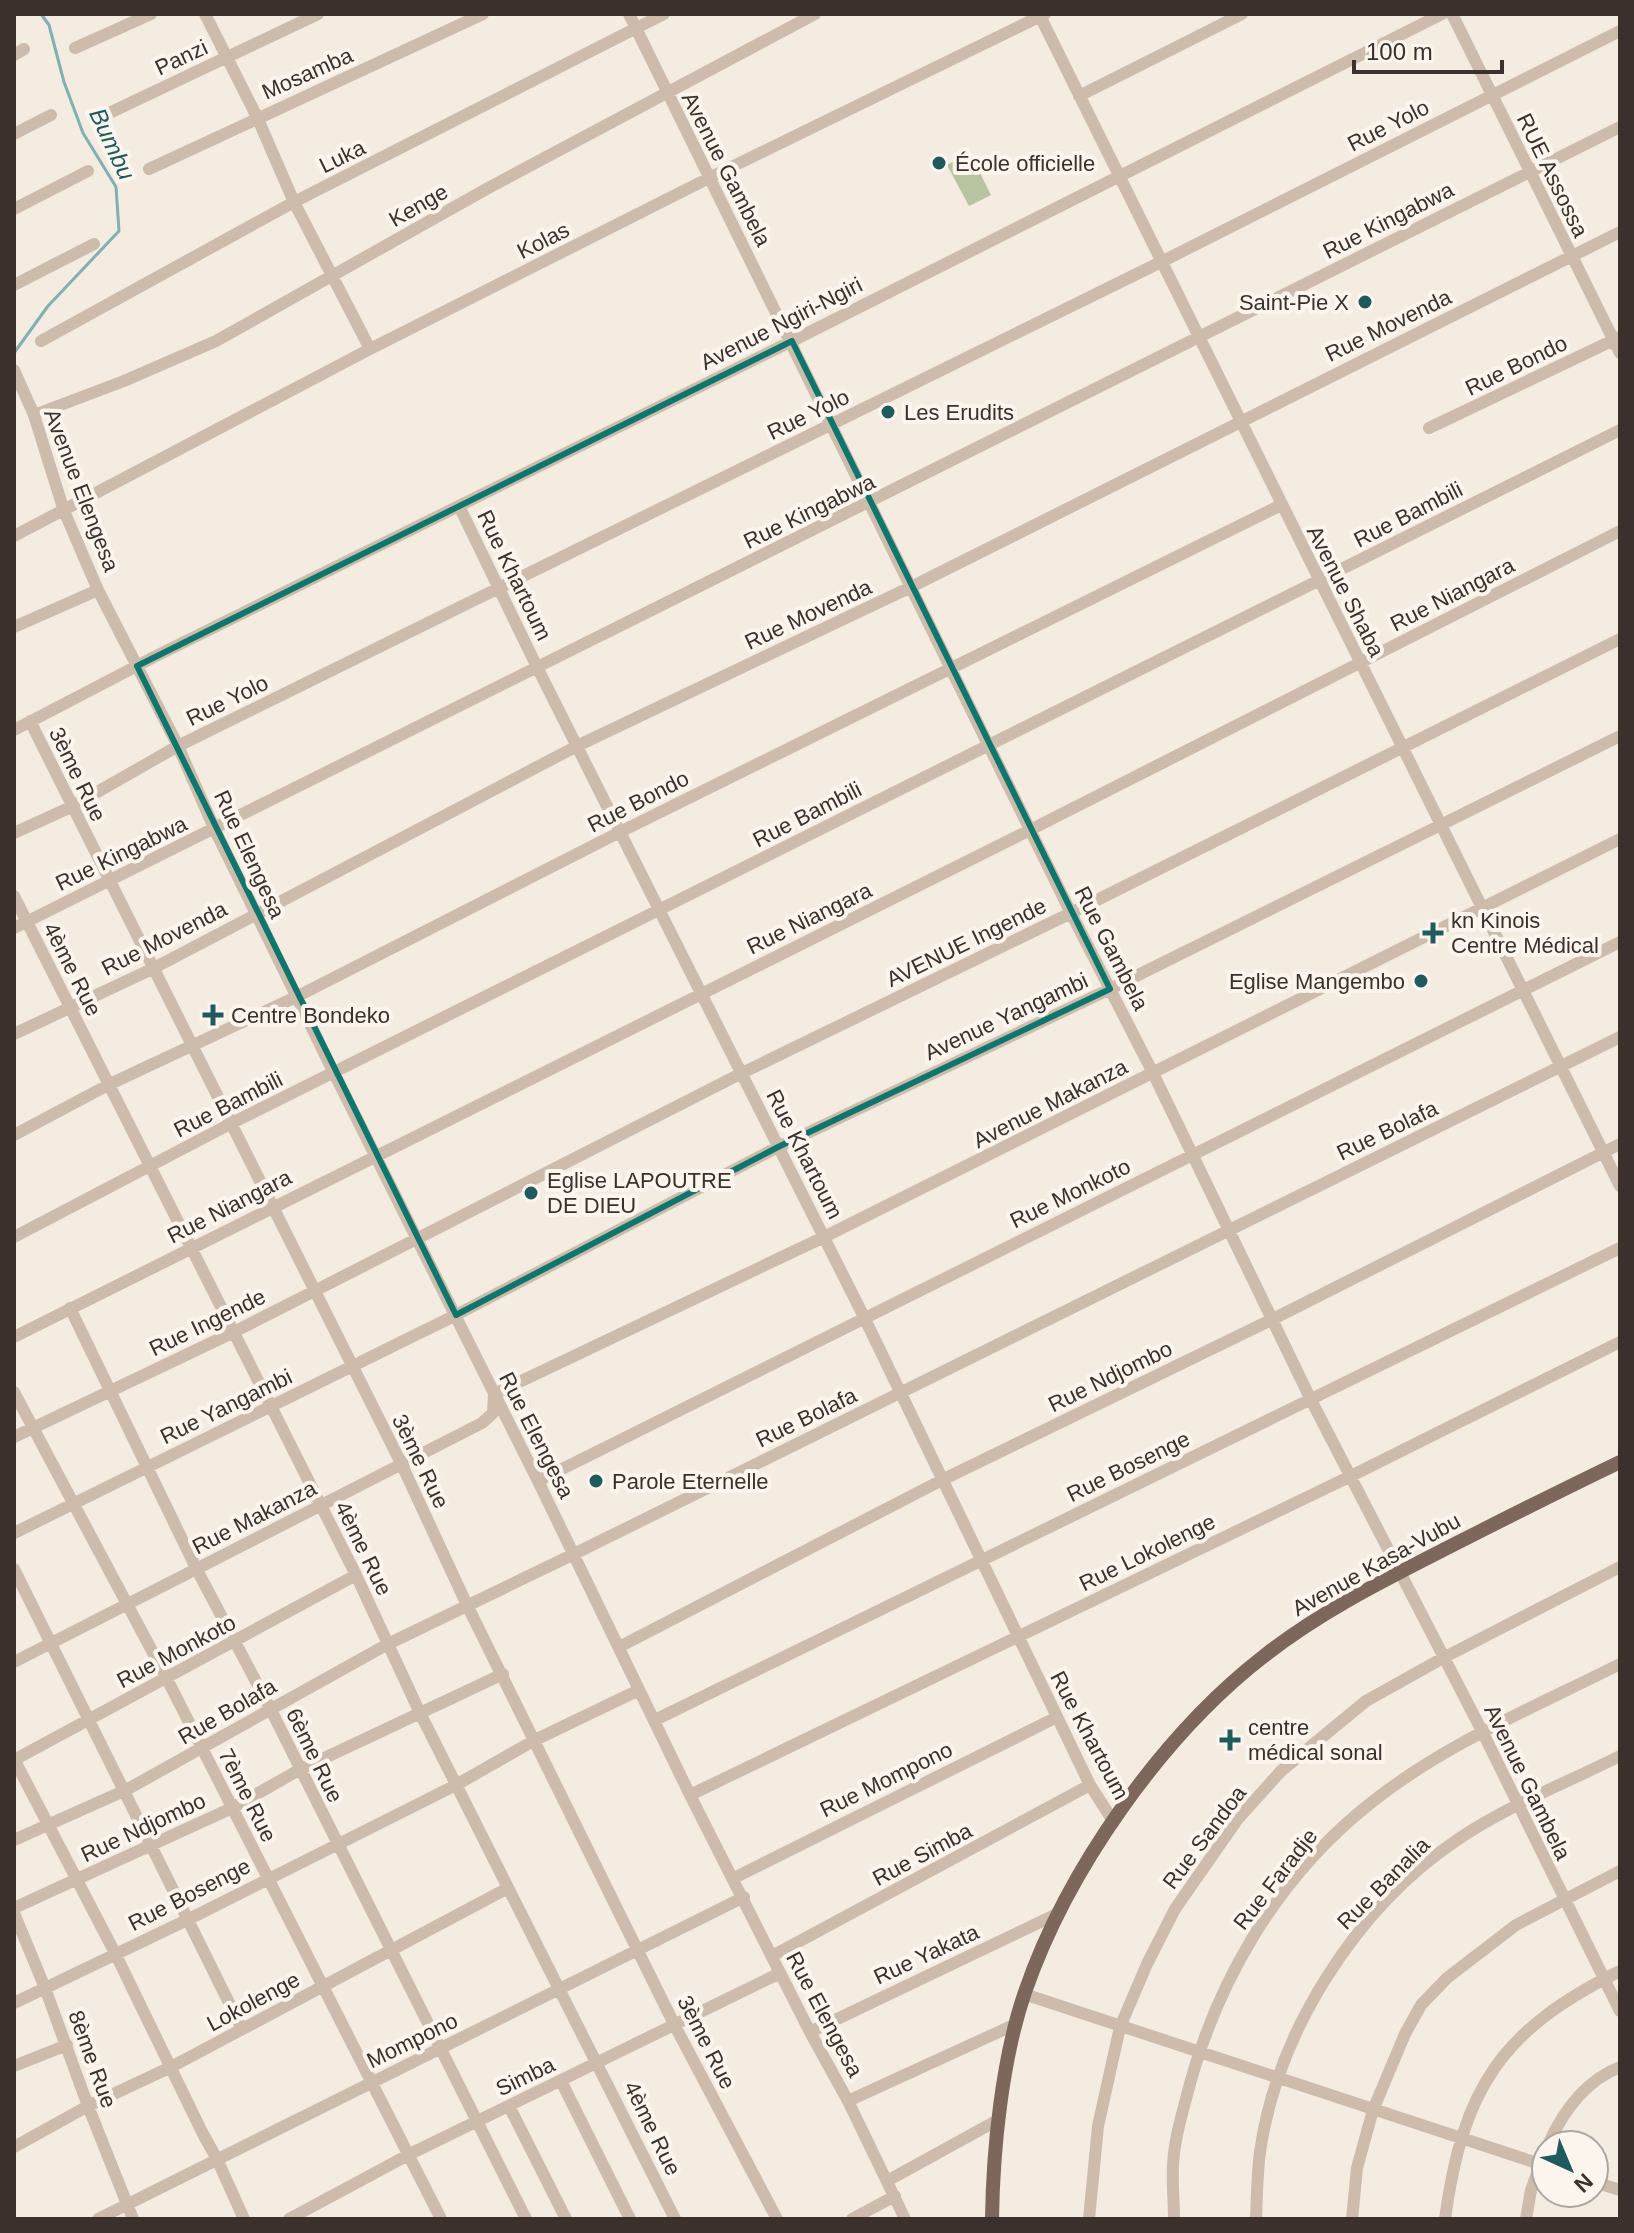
<svg xmlns="http://www.w3.org/2000/svg" width="1634" height="2233" viewBox="0 0 1634 2233" font-family="Helvetica,sans-serif">
	<style>
		.green { fill: #b8c4a0 }
		.lines { fill: none; stroke-linecap: round; stroke-linejoin: round }
		.stream { stroke: #7fb0b2; stroke-width: 3 }
		.minor { stroke: #cdbbac; stroke-width: 12 }
		.major { stroke: #7d675c; stroke-width: 14 }
		.marked { fill: none; stroke: #0f766e; stroke-width: 6; stroke-linejoin: round }
		.poi-dot { fill: #1f5a5e; stroke: #fbf5ee; stroke-width: 3 }
		.labels { text-anchor: middle; stroke-width: 8; stroke-linejoin: round; paint-order: stroke }
		.street-label { font-size: 22px; fill: #3b302b; stroke: #fbf5ee }
		.poi-label { font-size: 22px; fill: #3b302b; stroke: #fbf5ee; text-anchor: start }
		.water-label { font-size: 24px; font-style: italic; fill: #1f5a5e; stroke: #fbf5ee }
	</style>
	<rect width="100%" height="100%" fill="#f4ebe1"/>
	<path class="green" d="M 970,153 L 991,195 L 969,206 L 947,165 Z"/>
	<g class="lines">
		<path class="stream" d="M 14,353 L 48,306 L 119,231 L 116,187 L 83,133 L 64,82 L 49,25 L 41,14"/>
		<path class="minor" d="M 205,14 L 257,117 L 294,202 L 370,349
			M 629,14 L 1071,913 L 1153,1073 L 1311,1400 L 1483,1733 L 1620,2011
			M 1039,14 L 1620,1186
			M 1452,14 L 1620,353
			M 75,48 L 151,14
			M 14,55 L 24,49
			M 1079,96 L 1242,14
			M 105,115 L 318,14
			M 14,134 L 51,115
			M 149,169 L 483,14
			M 14,209 L 88,171
			M 14,285 L 94,244
			M 41,341 L 294,202 L 664,14
			M 14,370 L 34,415 L 64,511 L 98,590 L 178,746 L 215,830 L 334,1073 L 538,1481 L 690,1795 L 810,2032 L 848,2101 L 905,2219
			M 34,415 L 124,381 L 216,341 L 490,187 L 815,14
			M 1429,428 L 1620,337
			M 459,506 L 537,667 L 864,1317 L 1090,1785 L 1113,1821
			M 14,536 L 370,349 L 709,178 L 1045,14
			M 14,627 L 98,590
			M 30,721 L 401,1463 L 467,1605 L 675,2026 L 777,2219
			M 14,730 L 156,656 L 792,341 L 1442,14
			M 14,833 L 71,807 L 178,746 L 1161,262 L 1620,31
			M 14,896 L 356,1575 L 420,1713 L 675,2219
			M 14,928 L 1620,127
			M 14,1034 L 152,969 L 577,746 L 911,587 L 1620,232
			M 14,1135 L 110,1084 L 296,997 L 620,832 L 1281,505
			M 14,1237 L 230,1124 L 1620,430
			M 70,1308 L 196,1568 L 270,1708 L 526,2219
			M 14,1337 L 1030,830 L 1620,531
			M 14,1392 L 167,1679 L 441,2219
			M 14,1437 L 234,1332 L 742,1073 L 1071,913 L 1620,639
			M 538,1481 L 1620,942
			M 14,1533 L 456,1315 L 778,1147 L 1110,989 L 1620,736
			M 14,1569 L 242,2029
			M 619,1647 L 944,1479 L 1273,1319 L 1620,1144
			M 14,1662 L 482,1423 L 493,1413 L 494,1394 L 824,1237 L 1620,839
			M 655,1720 L 1620,1248
			M 14,1759 L 115,1953 L 203,2134 L 217,2159 L 244,2219
			M 14,1760 L 356,1575
			M 690,1795 L 1351,1476 L 1620,1342
			M 14,1840 L 126,1790 L 388,1644 L 574,1554 L 1620,1037
			M 734,1878 L 1057,1717
			M 14,1908 L 232,1808 L 299,1770 L 503,1674
			M 14,1913 L 45,1988 L 88,2106 L 133,2219
			M 772,1956 L 1090,1785
			M 1024,1994 L 1546,2166
			M 14,2003 L 187,1920 L 456,1785 L 535,1740 L 639,1690
			M 810,2032 L 1059,1913
			M 14,2066 L 67,2045
			M 561,2081 L 630,2219
			M 848,2101 L 1016,2024
			M 509,2106 L 566,2219
			M 1548,2145 C 1563,2111 1585,2081 1620,2067
			M 14,2147 L 88,2106 L 171,2067 L 508,1888
			M 887,2181 L 998,2120
			M 1594,2182 L 1620,2190
			M 98,2219 L 744,1897
			M 289,2219 L 410,2154 L 780,1973
			M 852,2219 L 895,2196
			M 1089,2219 L 1098,2126 L 1120,2027 L 1147,1964 L 1175,1909 L 1237,1820 L 1281,1771 L 1366,1701 L 1443,1658 L 1620,1567
			M 1174,2219 C 1174,2201 1172,2182 1173,2165 C 1174,2143 1180,2121 1186,2099 C 1214,1986 1275,1880 1367,1806 C 1442,1745 1535,1707 1620,1664
			M 1256,2219 C 1257,2197 1257,2174 1260,2152 C 1277,2032 1357,1907 1457,1840 C 1507,1806 1566,1783 1620,1756
			M 1352,2219 L 1357,2168 L 1373,2110 L 1405,2034 L 1421,2005 L 1447,1978 L 1516,1925 L 1620,1871
			M 1445,2219 C 1463,2088 1501,2030 1620,1971
			M 1526,2219 L 1531,2190 L 1546,2149"/>
		<path class="major" d="M 992,2219 C 993,2149 1002,2059 1025,1992 C 1067,1870 1162,1735 1264,1656 C 1320,1612 1384,1580 1447,1548 C 1504,1519 1562,1490 1620,1462"/>
	</g>
	<path class="marked" d="M 792,341 L 1110,989 L 778,1147 L 456,1315 L 137,666 Z"/>
	<g class="poi-dot">
		<circle cx="939" cy="163" r="8"/>
		<circle cx="1365" cy="302" r="8"/>
		<circle cx="888" cy="412" r="8"/>
		<path d="M1429 921h8v8h8v8h-8v8h-8v-8h-8v-8h8z"/>
		<circle cx="1421" cy="981" r="8"/>
		<path d="M209 1003h8v8h8v8h-8v8h-8v-8h-8v-8h8z"/>
		<circle cx="531" cy="1193" r="8"/>
		<circle cx="596" cy="1481" r="8"/>
		<path d="M1226 1728h8v8h8v8h-8v8h-8v-8h-8v-8h8z"/>
	</g>
	<g class="labels">
		<g class="street-label">
			<text transform="translate(181 57) rotate(-25)" y="8">Panzi</text>
			<text transform="translate(307 73) rotate(-24)" y="8">Mosamba</text>
			<text transform="translate(1388 125) rotate(-27)" y="8">Rue Yolo</text>
			<text transform="translate(342 156) rotate(-26)" y="8">Luka</text>
			<text transform="translate(727 169) rotate(63)" y="8">Avenue Gambela</text>
			<text transform="translate(1553 175) rotate(64)" y="8">RUE Assossa</text>
			<text transform="translate(418 205) rotate(-30)" y="8">Kenge</text>
			<text transform="translate(1388 220) rotate(-27)" y="8">Rue Kingabwa</text>
			<text transform="translate(543 240) rotate(-27)" y="8">Kolas</text>
			<text transform="translate(781 323) rotate(-27)" y="8">Avenue Ngiri-Ngiri</text>
			<text transform="translate(1388 325) rotate(-26)" y="8">Rue Movenda</text>
			<text transform="translate(1516 365) rotate(-26)" y="8">Rue Bondo</text>
			<text transform="translate(808 414) rotate(-26)" y="8">Rue Yolo</text>
			<text transform="translate(82 490) rotate(69)" y="8">Avenue Elengesa</text>
			<text transform="translate(809 511) rotate(-26)" y="8">Rue Kingabwa</text>
			<text transform="translate(1408 514) rotate(-27)" y="8">Rue Bambili</text>
			<text transform="translate(515 575) rotate(64)" y="8">Rue Khartoum</text>
			<text transform="translate(1346 591) rotate(63)" y="8">Avenue Shaba</text>
			<text transform="translate(1452 594) rotate(-27)" y="8">Rue Niangara</text>
			<text transform="translate(808 614) rotate(-25)" y="8">Rue Movenda</text>
			<text transform="translate(227 700) rotate(-26)" y="8">Rue Yolo</text>
			<text transform="translate(78 774) rotate(64)" y="8">3ème Rue</text>
			<text transform="translate(638 801) rotate(-27)" y="8">Rue Bondo</text>
			<text transform="translate(807 814) rotate(-27)" y="8">Rue Bambili</text>
			<text transform="translate(121 853) rotate(-26)" y="8">Rue Kingabwa</text>
			<text transform="translate(250 854) rotate(65)" y="8">Rue Elengesa</text>
			<text transform="translate(809 918) rotate(-26)" y="8">Rue Niangara</text>
			<text transform="translate(164 938) rotate(-27)" y="8">Rue Movenda</text>
			<text transform="translate(966 942) rotate(-26)" y="8">AVENUE Ingende</text>
			<text transform="translate(1112 948) rotate(63)" y="8">Rue Gambela</text>
			<text transform="translate(73 969) rotate(63)" y="8">4ème Rue</text>
			<text transform="translate(1006 1016) rotate(-25)" y="8">Avenue Yangambi</text>
			<text transform="translate(1050 1103) rotate(-27)" y="8">Avenue Makanza</text>
			<text transform="translate(228 1104) rotate(-27)" y="8">Rue Bambili</text>
			<text transform="translate(1387 1130) rotate(-26)" y="8">Rue Bolafa</text>
			<text transform="translate(805 1154) rotate(63)" y="8">Rue Khartoum</text>
			<text transform="translate(1070 1193) rotate(-26)" y="8">Rue Monkoto</text>
			<text transform="translate(229 1206) rotate(-27)" y="8">Rue Niangara</text>
			<text transform="translate(207 1322) rotate(-26)" y="8">Rue Ingende</text>
			<text transform="translate(1110 1376) rotate(-26)" y="8">Rue Ndjombo</text>
			<text transform="translate(226 1406) rotate(-26)" y="8">Rue Yangambi</text>
			<text transform="translate(806 1417) rotate(-26)" y="8">Rue Bolafa</text>
			<text transform="translate(537 1435) rotate(63)" y="8">Rue Elengesa</text>
			<text transform="translate(421 1461) rotate(64)" y="8">3ème Rue</text>
			<text transform="translate(1128 1466) rotate(-26)" y="8">Rue Bosenge</text>
			<text transform="translate(254 1517) rotate(-27)" y="8">Rue Makanza</text>
			<text transform="translate(364 1548) rotate(64)" y="8">4ème Rue</text>
			<text transform="translate(1147 1552) rotate(-26)" y="8">Rue Lokolenge</text>
			<text transform="translate(1376 1564) rotate(-29)" y="8">Avenue Kasa-Vubu</text>
			<text transform="translate(176 1651) rotate(-28)" y="8">Rue Monkoto</text>
			<text transform="translate(227 1711) rotate(-30)" y="8">Rue Bolafa</text>
			<text transform="translate(1090 1735) rotate(62)" y="8">Rue Khartoum</text>
			<text transform="translate(315 1755) rotate(64)" y="8">6ème Rue</text>
			<text transform="translate(886 1779) rotate(-26)" y="8">Rue Mompono</text>
			<text transform="translate(1528 1782) rotate(64)" y="8">Avenue Gambela</text>
			<text transform="translate(248 1795) rotate(63)" y="8">7ème Rue</text>
			<text transform="translate(143 1827) rotate(-25)" y="8">Rue Ndjombo</text>
			<text transform="translate(1204 1837) rotate(-53)" y="8">Rue Sandoa</text>
			<text transform="translate(922 1854) rotate(-28)" y="8">Rue Simba</text>
			<text transform="translate(1275 1879) rotate(-52)" y="8">Rue Faradje</text>
			<text transform="translate(1383 1883) rotate(-45)" y="8">Rue Banalia</text>
			<text transform="translate(189 1894) rotate(-27)" y="8">Rue Bosenge</text>
			<text transform="translate(926 1954) rotate(-25)" y="8">Rue Yakata</text>
			<text transform="translate(253 2001) rotate(-28)" y="8">Lokolenge</text>
			<text transform="translate(825 2014) rotate(62)" y="8">Rue Elengesa</text>
			<text transform="translate(412 2040) rotate(-26)" y="8">Mompono</text>
			<text transform="translate(707 2042) rotate(63)" y="8">3ème Rue</text>
			<text transform="translate(93 2059) rotate(70)" y="8">8ème Rue</text>
			<text transform="translate(525 2076) rotate(-26)" y="8">Simba</text>
			<text transform="translate(653 2128) rotate(64)" y="8">4ème Rue</text>
		</g>
		<g class="poi-label">
			<text x="955" y="171">École officielle</text>
			<text x="1349" y="310" text-anchor="end">Saint-Pie X</text>
			<text x="904" y="420">Les Erudits</text>
			<text x="1451" y="928">kn Kinois<tspan x="1451" dy="25">Centre Médical</tspan></text>
			<text x="1405" y="989" text-anchor="end">Eglise Mangembo</text>
			<text x="231" y="1023">Centre Bondeko</text>
			<text x="547" y="1188">Eglise LAPOUTRE<tspan x="547" dy="25">DE DIEU</tspan></text>
			<text x="612" y="1489">Parole Eternelle</text>
			<text x="1248" y="1735">centre<tspan x="1248" dy="25">médical sonal</tspan></text>
		</g>
		<g class="water-label">
			<text transform="translate(112 144) rotate(65)" y="8">Bumbu</text>
		</g>
	</g>
	<rect width="1634" height="2233" fill="none" stroke="#3b302b" stroke-width="32"/>
	<g transform="translate(1570 2169) rotate(136)"><circle r="38" fill="#fbf5ee" stroke="#aea6a0" stroke-width="2"/>
	<path d="M0-6L14 30L0 20L-14 30Z" fill="#1f5a5e"/>
	<text y="-12" font-size="22" font-weight="bold" text-anchor="middle" fill="#3b302b">N</text>
	</g>
	<path d="M1354 60v12h148v-12" fill="none" stroke="#3b302b" stroke-width="4"/>
	<text x="1366" y="60" font-size="24" fill="#3b302b" stroke="#fbf5ee" stroke-width="6" paint-order="stroke">100 m</text>
</svg>
